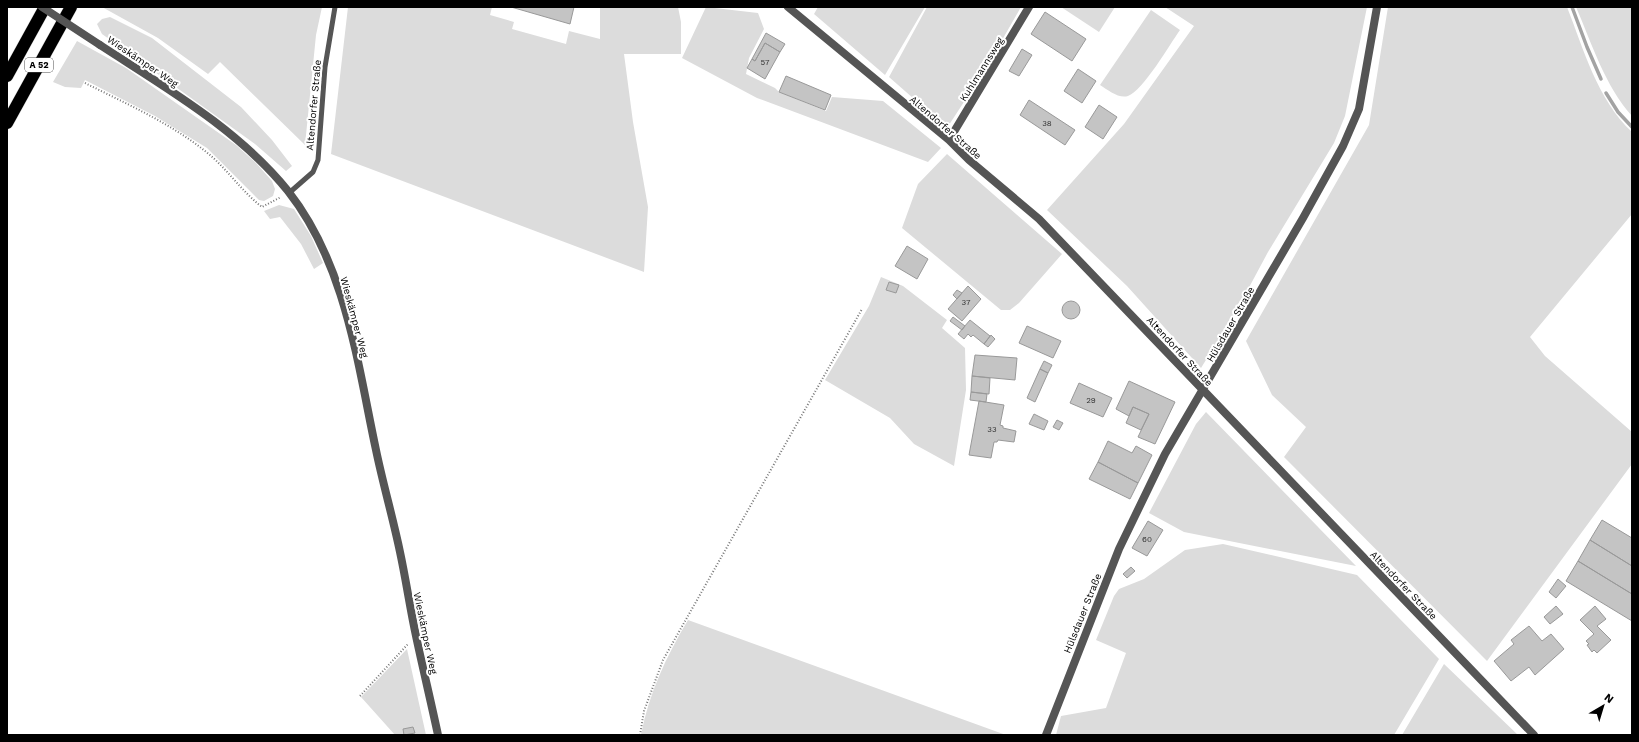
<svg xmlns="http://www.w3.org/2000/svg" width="1639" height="742" viewBox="0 0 1639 742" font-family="'Work Sans',sans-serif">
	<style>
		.green { fill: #dcdcdc }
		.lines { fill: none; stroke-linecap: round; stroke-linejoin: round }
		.stream { stroke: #a3a3a3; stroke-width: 3.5 }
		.building { fill: #c4c4c4; stroke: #999 }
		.highway-casing { stroke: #dbdbdb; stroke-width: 13 }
		.path { stroke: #777; stroke-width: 2; stroke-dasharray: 1 2; stroke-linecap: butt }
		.lane { stroke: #555; stroke-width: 5 }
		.street { stroke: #555; stroke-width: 8 }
		.highway { stroke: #000; stroke-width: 12 }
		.street-bridge { stroke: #555; stroke-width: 8 }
		.labels { text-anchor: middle; stroke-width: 4; stroke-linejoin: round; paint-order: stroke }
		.number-label { font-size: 8px; fill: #313131 }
		.shield { fill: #fff; stroke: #4c4c4c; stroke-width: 1 }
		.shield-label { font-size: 9px; font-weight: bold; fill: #000 }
		.street-label { font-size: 10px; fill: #000; stroke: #fff }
	</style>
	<rect width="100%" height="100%" fill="#fff"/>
	<path class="green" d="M 102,7 L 322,7 L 316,35 L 305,145 L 220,62 L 208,74 L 158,38 Z
		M 348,7 L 492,7 L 490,15 L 514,22 L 512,29 L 566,44 L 569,31 L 600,39 L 600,7 L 678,7 L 681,22 L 681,54 L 624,54 L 633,122 L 648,207 L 644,272 L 331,154 Z
		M 706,7 L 758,13 L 764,29 L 749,58 L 746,74 L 775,88 L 779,92 L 826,111 L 832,97 L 883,101 L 941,148 L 928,162 L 757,98 L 682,58 Z
		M 818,7 L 925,7 L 885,75 L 814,14 Z
		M 927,7 L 1021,7 L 986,68 L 947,128 L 889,77 Z
		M 1061,7 L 1115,7 L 1099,32 Z
		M 1165,7 L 1367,7 L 1345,116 L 1334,143 L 1268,252 L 1238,308 L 1201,368 L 1127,286 L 1047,210 L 1124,124 L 1194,26 Z
		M 1388,7 L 1567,7 C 1584,50 1597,99 1632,132 L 1632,214 L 1530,337 L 1545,356 L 1632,432 L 1632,464 L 1487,661 L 1284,457 L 1306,427 L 1272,395 L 1246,341 L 1369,125 Z
		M 1576,7 L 1632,7 L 1632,116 C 1605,86 1592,44 1576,7 Z
		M 1151,10 L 1180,30 C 1170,44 1143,91 1128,96 C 1119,99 1108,90 1100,85 Z
		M 110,17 L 152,38 L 241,107 L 272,140 L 292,166 L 286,171 L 255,144 L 102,34 L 97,24 L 102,19 Z
		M 77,41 L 126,68 L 236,145 L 256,163 L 272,181 L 275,189 L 273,196 L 264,201 L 259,200 L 207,148 L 155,116 L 85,80 L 81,88 L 65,87 L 53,82 Z
		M 947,154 L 1062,254 L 1019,303 L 1010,310 L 1001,310 L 902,228 L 918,184 Z
		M 279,205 L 294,209 L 311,236 L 323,263 L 314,269 L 301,244 L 280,217 L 270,219 L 264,211 Z
		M 881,277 L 903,286 L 947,320 L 942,328 L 965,348 L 966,390 L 954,466 L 914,444 L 890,418 L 825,380 L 869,306 Z
		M 1206,412 L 1356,566 L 1184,532 L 1149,513 L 1196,424 Z
		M 1223,544 L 1357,575 L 1439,659 L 1394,735 L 1056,735 L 1061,716 L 1106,708 L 1126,653 L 1096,640 L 1114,596 L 1119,589 L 1144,579 L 1185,550 Z
		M 688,620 L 1006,735 L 641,735 C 649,693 666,657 688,620 Z
		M 407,649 L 426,735 L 395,735 L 361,697 Z
		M 1444,664 L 1518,735 L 1402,735 Z"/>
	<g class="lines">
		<path class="stream" d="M 1572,7 L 1587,47 L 1601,79
			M 1606,93 L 1618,112 L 1632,127"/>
	</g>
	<path class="building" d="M 511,7 L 574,7 L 570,24 Z
		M 1045,12 L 1086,39 L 1072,61 L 1031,34 Z
		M 766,33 L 785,44 L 780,52 L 765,43 L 755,61 L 752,59 Z
		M 765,43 L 780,52 L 765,79 L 747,68 L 752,59 L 755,61 Z
		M 1022,49 L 1032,55 L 1019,76 L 1009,71 Z
		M 1078,69 L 1096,81 L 1082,103 L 1064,91 Z
		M 786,76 L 831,95 L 825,110 L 779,92 Z
		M 1029,100 L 1075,130 L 1065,145 L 1020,115 Z
		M 1099,105 L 1117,117 L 1103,139 L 1085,127 Z
		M 907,246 L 928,259 L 917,279 L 895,266 Z
		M 889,282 L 899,285 L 896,293 L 886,290 Z
		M 968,286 L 981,299 L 962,321 L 948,309 Z
		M 957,290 L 962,293 L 957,299 L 953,295 Z
		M1062 310a9 9 0 1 1 18 0a9 9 0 1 1-18 0Z
		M 953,317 L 965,326 L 962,330 L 950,321 Z
		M 970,320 L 990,336 L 984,344 L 973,335 L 971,337 L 968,334 L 964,339 L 958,334 Z
		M 1027,326 L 1061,341 L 1053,358 L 1019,343 Z
		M 991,335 L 995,339 L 988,347 L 984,344 Z
		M 975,355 L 1017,358 L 1015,380 L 972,376 Z
		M 1044,361 L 1052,365 L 1048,373 L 1040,369 Z
		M 1040,369 L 1048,373 L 1035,402 L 1027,398 Z
		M 972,376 L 990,378 L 989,394 L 971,392 Z
		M 1129,381 L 1175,402 L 1155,444 L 1138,437 L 1149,414 L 1133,407 L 1129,416 L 1116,409 Z
		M 1079,383 L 1112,398 L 1103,417 L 1070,403 Z
		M 971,392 L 987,394 L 986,402 L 970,400 Z
		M 979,401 L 1004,405 L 1000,425 L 1003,426 L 1003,428 L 1016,431 L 1014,442 L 998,440 L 997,442 L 994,442 L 991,458 L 969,455 Z
		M 1133,407 L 1149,414 L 1141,430 L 1126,423 Z
		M 1034,414 L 1048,421 L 1044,430 L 1029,424 Z
		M 1057,420 L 1063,423 L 1059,430 L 1053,427 Z
		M 1108,441 L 1132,453 L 1136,446 L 1152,455 L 1138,483 L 1098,462 Z
		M 1098,462 L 1138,483 L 1130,499 L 1089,479 Z
		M 1602,520 L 1632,538 L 1632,566 L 1590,540 Z
		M 1148,521 L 1163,530 L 1147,556 L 1132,548 Z
		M 1590,540 L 1632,566 L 1632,594 L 1578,561 Z
		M 1578,561 L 1632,594 L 1632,621 L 1566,581 Z
		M 1131,567 L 1135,571 L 1127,578 L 1123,574 Z
		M 1558,579 L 1566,586 L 1556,598 L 1549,592 Z
		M 1556,606 L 1563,614 L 1550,624 L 1544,617 Z
		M 1595,606 L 1606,619 L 1597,626 L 1611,640 L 1597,653 L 1594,650 L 1592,652 L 1587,645 L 1589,644 L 1586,641 L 1594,634 L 1580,620 Z
		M 1529,626 L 1542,641 L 1551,634 L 1564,649 L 1535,675 L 1529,667 L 1511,681 L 1494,661 L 1514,644 L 1511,640 Z
		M 413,727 L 415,733 L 404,735 L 403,729 Z"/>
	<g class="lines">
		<g class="highway-casing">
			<path id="highway" d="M 7,76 L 45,7
				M 7,123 L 71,7"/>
		</g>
		<path class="path" d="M 85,83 C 125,103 170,123 205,151 C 226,167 241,191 262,207 L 281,197
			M 360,696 L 408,644
			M 640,735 L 644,711 L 663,660 L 862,309"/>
		<path class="lane" d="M 289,193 L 313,172 L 318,160 L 325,67 L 335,7"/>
		<path class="street" d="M 788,7 L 949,140 L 969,160 L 1039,219 L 1534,735
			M 100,45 C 166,88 238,129 288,191 C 346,265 357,361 376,450 C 383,484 393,518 400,552 C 406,580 410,608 416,636 C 423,669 431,702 438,735
			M 949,140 L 1029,7
			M 1046,735 L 1119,549 L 1165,454 L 1303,218 L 1343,146 L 1359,109 L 1377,7"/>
		<use href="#highway" class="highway"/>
		<path class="street-bridge" d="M 42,7 L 100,45"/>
	</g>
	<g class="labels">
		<g class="number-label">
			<text x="765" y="65">57</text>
			<text x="1047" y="126">38</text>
			<text x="966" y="305">37</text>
			<text x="1091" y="403">29</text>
			<text x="992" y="432">33</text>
			<text x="1147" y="542">60</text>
		</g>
		<rect class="shield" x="25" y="58" width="28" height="14" rx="3"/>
		<g class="shield-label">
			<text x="39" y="68">A 52</text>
		</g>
		<g class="street-label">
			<text transform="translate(143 61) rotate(34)" y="4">Wieskämper Weg</text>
			<text transform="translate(981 69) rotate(-58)" y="4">Kuhlmannsweg</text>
			<text transform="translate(313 105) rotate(-85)" y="4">Altendorfer Straße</text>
			<text transform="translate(946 127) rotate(41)" y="4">Altendorfer Straße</text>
			<text transform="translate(355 317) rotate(75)" y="4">Wieskämper Weg</text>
			<text transform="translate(1230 324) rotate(-60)" y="4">Hülsdauer Straße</text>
			<text transform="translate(1180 351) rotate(47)" y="4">Altendorfer Straße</text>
			<text transform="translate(1404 585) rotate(46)" y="4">Altendorfer Straße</text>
			<text transform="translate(1082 613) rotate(-68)" y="4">Hülsdauer Straße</text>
			<text transform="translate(426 633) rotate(78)" y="4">Wieskämper Weg</text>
		</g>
	</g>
	<rect width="1639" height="742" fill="none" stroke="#000000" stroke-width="16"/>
	<g transform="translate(1603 706) rotate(38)" stroke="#ffffff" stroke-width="3" paint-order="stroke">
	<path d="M0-3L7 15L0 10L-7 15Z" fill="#000000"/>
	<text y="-6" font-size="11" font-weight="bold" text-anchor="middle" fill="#000000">N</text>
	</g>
</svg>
